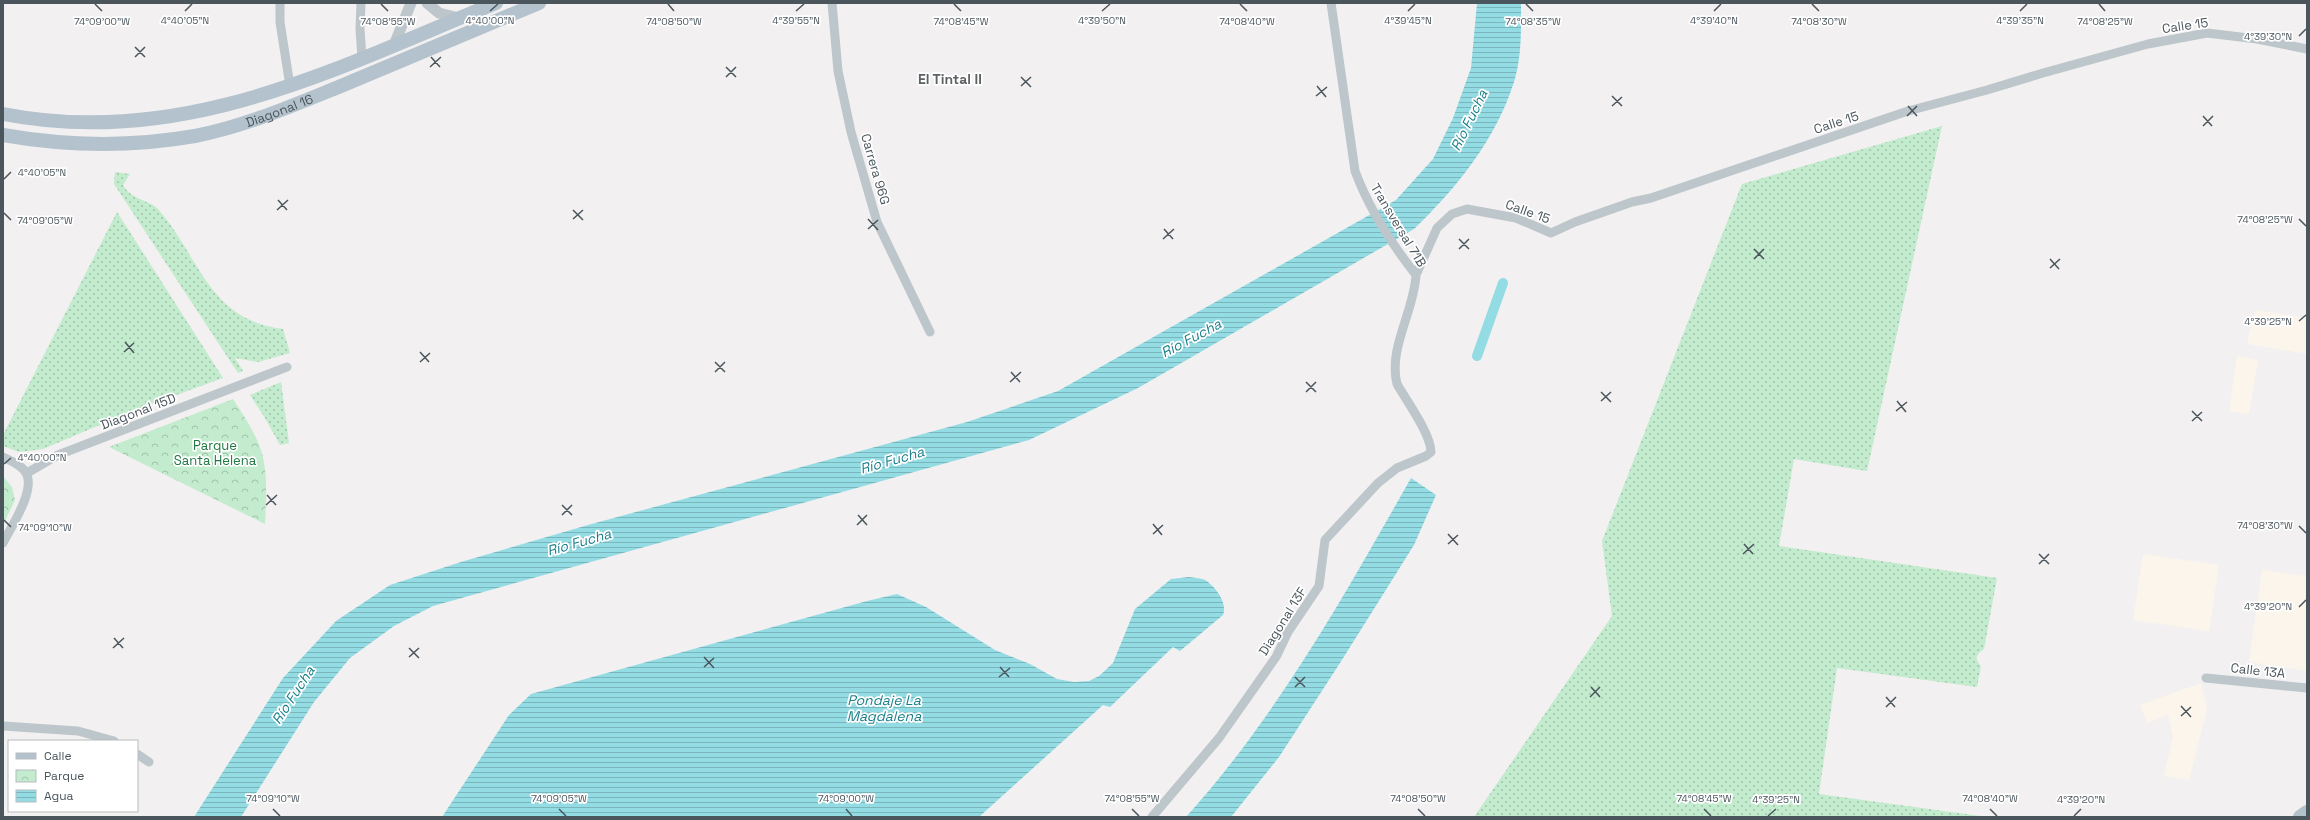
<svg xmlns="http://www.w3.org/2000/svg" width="2310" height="820" viewBox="0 0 2310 820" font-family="'Space Grotesk',sans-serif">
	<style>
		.commercial { fill: #fbf5ec }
		.grass { fill: url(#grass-dots) }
		.park { fill: url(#park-crowns) }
		.water { fill: url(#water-rules) }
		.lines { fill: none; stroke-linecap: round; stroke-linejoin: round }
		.canal { stroke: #94dce4; stroke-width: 10 }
		.minor { stroke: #bdc6cb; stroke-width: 9 }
		.tertiary { stroke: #bdc6cb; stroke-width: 11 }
		.primary { stroke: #b3c2cc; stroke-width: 14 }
		.ticks { fill: none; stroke: #4a555c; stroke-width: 1.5 }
		.labels { text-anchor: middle; stroke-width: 3.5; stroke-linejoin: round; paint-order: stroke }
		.street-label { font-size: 13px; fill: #4a555c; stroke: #fff }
		.park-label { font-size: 13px; fill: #207742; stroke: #fff }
		.neighbourhood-label { font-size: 14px; font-weight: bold; fill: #5d6164; stroke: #fff }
		.water-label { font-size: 14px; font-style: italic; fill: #197f89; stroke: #fff }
		.ticks-label { font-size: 10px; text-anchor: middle; fill: #4a555c; stroke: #fff; stroke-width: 3.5; stroke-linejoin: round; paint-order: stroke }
	</style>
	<defs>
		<pattern id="grass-dots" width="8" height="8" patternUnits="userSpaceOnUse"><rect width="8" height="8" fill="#c3ebce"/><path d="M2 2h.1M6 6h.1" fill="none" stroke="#a0c1aa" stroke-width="1.8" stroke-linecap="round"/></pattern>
		<pattern id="park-crowns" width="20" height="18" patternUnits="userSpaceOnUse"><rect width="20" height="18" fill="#c3ebce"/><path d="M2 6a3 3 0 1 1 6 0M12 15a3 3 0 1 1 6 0" fill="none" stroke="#a0c1aa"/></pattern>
		<pattern id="water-rules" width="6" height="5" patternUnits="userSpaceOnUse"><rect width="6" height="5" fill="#94dce4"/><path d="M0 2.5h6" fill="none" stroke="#7bb5bc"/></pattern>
	</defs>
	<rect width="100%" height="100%" fill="#f2f0f0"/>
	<path class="commercial" d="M 2255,310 L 2307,318 L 2307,354 L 2247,344 Z
		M 2237,356 L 2258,360 L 2249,414 L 2229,411 Z
		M 2143,554 L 2219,565 L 2209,631 L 2133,620 Z
		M 2262,570 L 2307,576 L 2307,671 L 2249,662 Z
		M 2201,683 L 2207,709 L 2189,780 L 2164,776 L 2173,737 L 2168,715 L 2147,723 L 2140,705 Z"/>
	<path class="grass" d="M 1942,126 L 1867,471 L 1794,459 L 1779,546 L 1997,578 L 1984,649 C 1976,654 1974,659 1981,666 L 1977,687 L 1837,668 L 1819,794 L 1988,817 L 1474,817 L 1612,616 L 1602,541 L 1742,184 Z
		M 115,172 L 130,174 L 123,185 C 125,188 128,192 131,194 C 139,200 151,202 158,209 C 200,257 208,320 283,329 L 290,353 L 258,362 L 235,358 L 243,371 L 238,373 L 114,184 Z
		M 117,212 L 223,378 L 135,410 L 43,449 L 19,452 L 3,446 L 3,435 Z
		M 281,382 L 289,443 L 280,445 L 265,418 L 250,395 Z"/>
	<path class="park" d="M 233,399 C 244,416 256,434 262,453 C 268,476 266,501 265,524 L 109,447 Z
		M 3,476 L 12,487 L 15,500 L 3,525 Z"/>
	<path class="water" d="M 1477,3 L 1521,3 C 1521,29 1522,57 1514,82 C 1496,139 1457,188 1414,229 L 1138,388 L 1029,440 L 433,606 L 394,626 L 350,658 L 314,702 L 241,817 L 194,817 L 283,678 L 336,621 L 390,585 L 461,562 L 588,525 L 967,422 L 1058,391 L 1396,200 L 1433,159 L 1453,118 L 1471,68 Z
		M 1411,478 L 1436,495 L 1414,545 L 1340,663 L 1279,757 L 1231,817 L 1186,817 C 1277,716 1344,596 1411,478 Z
		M 1189,577 C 1193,578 1201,578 1205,580 C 1215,586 1228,603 1223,615 L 1180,651 L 1173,647 L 1110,707 L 1103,705 L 979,817 L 442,817 L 509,715 L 531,694 L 867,601 L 897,594 L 926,607 L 995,650 L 1030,664 L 1057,679 L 1074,682 L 1089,681 L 1099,676 L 1113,663 L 1135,609 L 1171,579 Z"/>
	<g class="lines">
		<path class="canal" d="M 1477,356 L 1503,283"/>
		<path class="minor" d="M 280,3 L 280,22 L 290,86
			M 361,3 L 360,29 L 362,58
			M 832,3 L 838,71 L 851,132 L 877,222 L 930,332
			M 1416,275 L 1437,228 L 1452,214 L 1467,209 L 1516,218 L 1551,233 L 1575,222 L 1632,202 L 1651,198 L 1908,111 L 1987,90 L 2043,73 L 2148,44 L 2207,33 L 2257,39 L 2307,49
			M 3,457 C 11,461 22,465 26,473 C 36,490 11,527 3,543
			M 27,473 L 58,455 L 287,367
			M 2206,678 L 2307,688
			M 3,726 L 78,731 L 114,741
			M 137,754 L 149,762
			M 1152,817 L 1219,738 L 1276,657 L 1288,632 L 1319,586 L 1325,540 L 1378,483 L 1397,468 L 1426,456 L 1431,452 C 1431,434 1406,400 1397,384 C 1388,348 1414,312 1416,275 C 1391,243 1369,209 1355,171 L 1331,3"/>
		<path class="tertiary" d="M 427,3 L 439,13 L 459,18
			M 394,45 L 411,3"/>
		<g class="primary">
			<path d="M 3,114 C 183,149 334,69 496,3"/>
			<path id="s1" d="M 3,135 C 66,146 132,147 195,136 C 246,126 294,105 341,86 C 407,59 473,31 539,3"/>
			<path d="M 2300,817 L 2307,812"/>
		</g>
	</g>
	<path class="ticks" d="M 95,4 L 102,11M 381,4 L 388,11M 668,4 L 674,11M 954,4 L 961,11M 1240,4 L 1247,11M 1526,4 L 1533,11M 1812,4 L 1819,11M 2099,4 L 2105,11M 185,11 L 192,4M 490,11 L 498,4M 796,11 L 804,4M 1102,11 L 1110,4M 1408,11 L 1415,4M 1714,11 L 1721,4M 2020,11 L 2027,4M 2299,36 L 2306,29M 135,47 L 145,57M 135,57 L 145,47M 431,57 L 440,67M 430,67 L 441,57M 726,67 L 736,77M 726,77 L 736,67M 1021,77 L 1031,87M 1021,86 L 1031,77M 1317,86 L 1326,97M 1316,96 L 1327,87M 1612,96 L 1622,106M 1612,106 L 1622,97M 1908,106 L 1917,116M 1907,116 L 1917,106M 2203,116 L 2212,126M 2203,126 L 2213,116M 4,179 L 11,172M 278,200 L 287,210M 277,210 L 288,200M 573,210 L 583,220M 4,213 L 11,220M 573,219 L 583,210M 868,219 L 878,230M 2299,219 L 2306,226M 868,229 L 878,220M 1164,229 L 1173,239M 1163,239 L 1174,229M 1459,239 L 1469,249M 1459,249 L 1469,239M 1754,249 L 1764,259M 1754,259 L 1764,249M 2050,259 L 2059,269M 2050,268 L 2060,259M 2299,321 L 2306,315M 125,342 L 134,353M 124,352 L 134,343M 420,352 L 429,362M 420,362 L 430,353M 715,362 L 725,372M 715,372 L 725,362M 1011,372 L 1020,382M 1010,382 L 1021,372M 1306,382 L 1316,392M 1306,392 L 1316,382M 1601,392 L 1611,402M 1601,401 L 1611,392M 1897,401 L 1906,412M 1896,411 L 1907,402M 2192,411 L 2202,421M 2192,421 L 2202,412M 4,464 L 11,458M 267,495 L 276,505M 266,505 L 277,495M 562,505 L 572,515M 562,515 L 572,505M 858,515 L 867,525M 4,520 L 11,527M 1153,524 L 1162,535M 857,525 L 867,515M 2299,526 L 2306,533M 1153,534 L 1163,525M 1448,534 L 1458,545M 1448,544 L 1458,535M 1744,544 L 1753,554M 1743,554 L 1754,544M 2039,554 L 2049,564M 2039,564 L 2049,554M 2299,607 L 2306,600M 114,638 L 123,648M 113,648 L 124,638M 409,648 L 419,658M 409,657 L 419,648M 704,657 L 714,668M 704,667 L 714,658M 1000,667 L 1009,677M 999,677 L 1010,668M 1295,677 L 1305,687M 1295,687 L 1305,677M 1591,687 L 1600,697M 1590,697 L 1600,687M 1886,697 L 1895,707M 2181,706 L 2191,717M 1886,707 L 1896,697M 2181,716 L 2191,707M 273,809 L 280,816M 559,809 L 566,816M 846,809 L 852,816M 1132,809 L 1139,816M 1418,809 L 1425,816M 1704,809 L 1711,816M 1990,809 L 1997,816M 1768,816 L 1776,809M 2074,816 L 2081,809"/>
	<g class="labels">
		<g class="street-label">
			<text transform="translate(2185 25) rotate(-8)" y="5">Calle 15</text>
			<text dy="5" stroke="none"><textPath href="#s1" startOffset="281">Diagonal 16</textPath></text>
			<text transform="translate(1836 122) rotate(-18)" y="5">Calle 15</text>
			<text transform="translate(876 169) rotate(74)" y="5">Carrera 96G</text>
			<text transform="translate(1528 211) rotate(20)" y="5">Calle 15</text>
			<text transform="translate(1399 225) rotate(59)" y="5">Transversal 71B</text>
			<text transform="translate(138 411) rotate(-21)" y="5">Diagonal 15D</text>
			<text transform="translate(1282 621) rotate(-58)" y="5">Diagonal 13F</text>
			<text transform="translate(2258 670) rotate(6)" y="5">Calle 13A</text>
		</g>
		<g class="park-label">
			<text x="215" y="450">Parque<tspan x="215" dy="15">Santa Helena</tspan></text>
		</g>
		<g class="neighbourhood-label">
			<text x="950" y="84">El Tintal II</text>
		</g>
		<g class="water-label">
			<text transform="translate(1469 120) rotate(-64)" y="5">Río Fucha</text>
			<text transform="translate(1191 338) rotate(-28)" y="5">Río Fucha</text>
			<text transform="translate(892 460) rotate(-16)" y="5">Río Fucha</text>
			<text transform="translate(579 542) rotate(-16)" y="5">Río Fucha</text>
			<text transform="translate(293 695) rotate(-57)" y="5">Río Fucha</text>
			<text x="884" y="705">Pondaje La<tspan x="884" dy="16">Magdalena</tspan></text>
		</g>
	</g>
	<g class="ticks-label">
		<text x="1714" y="24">4°39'40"N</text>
		<text x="185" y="24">4°40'05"N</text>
		<text x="490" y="24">4°40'00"N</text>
		<text x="796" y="24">4°39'55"N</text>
		<text x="1102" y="24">4°39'50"N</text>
		<text x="1408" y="24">4°39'45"N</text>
		<text x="2020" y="24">4°39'35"N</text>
		<text x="388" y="25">74°08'55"W</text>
		<text x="961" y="25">74°08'45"W</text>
		<text x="1247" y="25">74°08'40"W</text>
		<text x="1533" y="25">74°08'35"W</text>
		<text x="1819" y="25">74°08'30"W</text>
		<text x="2105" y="25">74°08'25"W</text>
		<text x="102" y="25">74°09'00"W</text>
		<text x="674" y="25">74°08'50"W</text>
		<text x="2268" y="40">4°39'30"N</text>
		<text x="42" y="176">4°40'05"N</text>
		<text x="2265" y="223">74°08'25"W</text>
		<text x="45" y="224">74°09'05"W</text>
		<text x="2268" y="325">4°39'25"N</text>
		<text x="42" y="461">4°40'00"N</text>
		<text x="2265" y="529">74°08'30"W</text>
		<text x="45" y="531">74°09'10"W</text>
		<text x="2268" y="610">4°39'20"N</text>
		<text x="273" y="802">74°09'10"W</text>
		<text x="559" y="802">74°09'05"W</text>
		<text x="846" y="802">74°09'00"W</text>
		<text x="1132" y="802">74°08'55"W</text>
		<text x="1418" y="802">74°08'50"W</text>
		<text x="1704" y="802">74°08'45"W</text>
		<text x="1990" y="802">74°08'40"W</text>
		<text x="1776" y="803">4°39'25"N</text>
		<text x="2081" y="803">4°39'20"N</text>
	</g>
	<rect width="2310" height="820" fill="none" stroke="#4a555c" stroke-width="8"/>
	<rect x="8" y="740" width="130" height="72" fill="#ffffff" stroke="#b7bbbe"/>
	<rect x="16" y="753" width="20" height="6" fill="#b3c2cc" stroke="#b7bbbe"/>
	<text x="44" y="760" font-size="12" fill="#4a555c">Calle</text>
	<rect x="16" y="770" width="20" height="12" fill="url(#park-crowns)" stroke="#b7bbbe"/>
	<text x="44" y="780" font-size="12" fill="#4a555c">Parque</text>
	<rect x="16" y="790" width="20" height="12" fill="url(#water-rules)" stroke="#b7bbbe"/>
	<text x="44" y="800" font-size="12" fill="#4a555c">Agua</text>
</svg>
